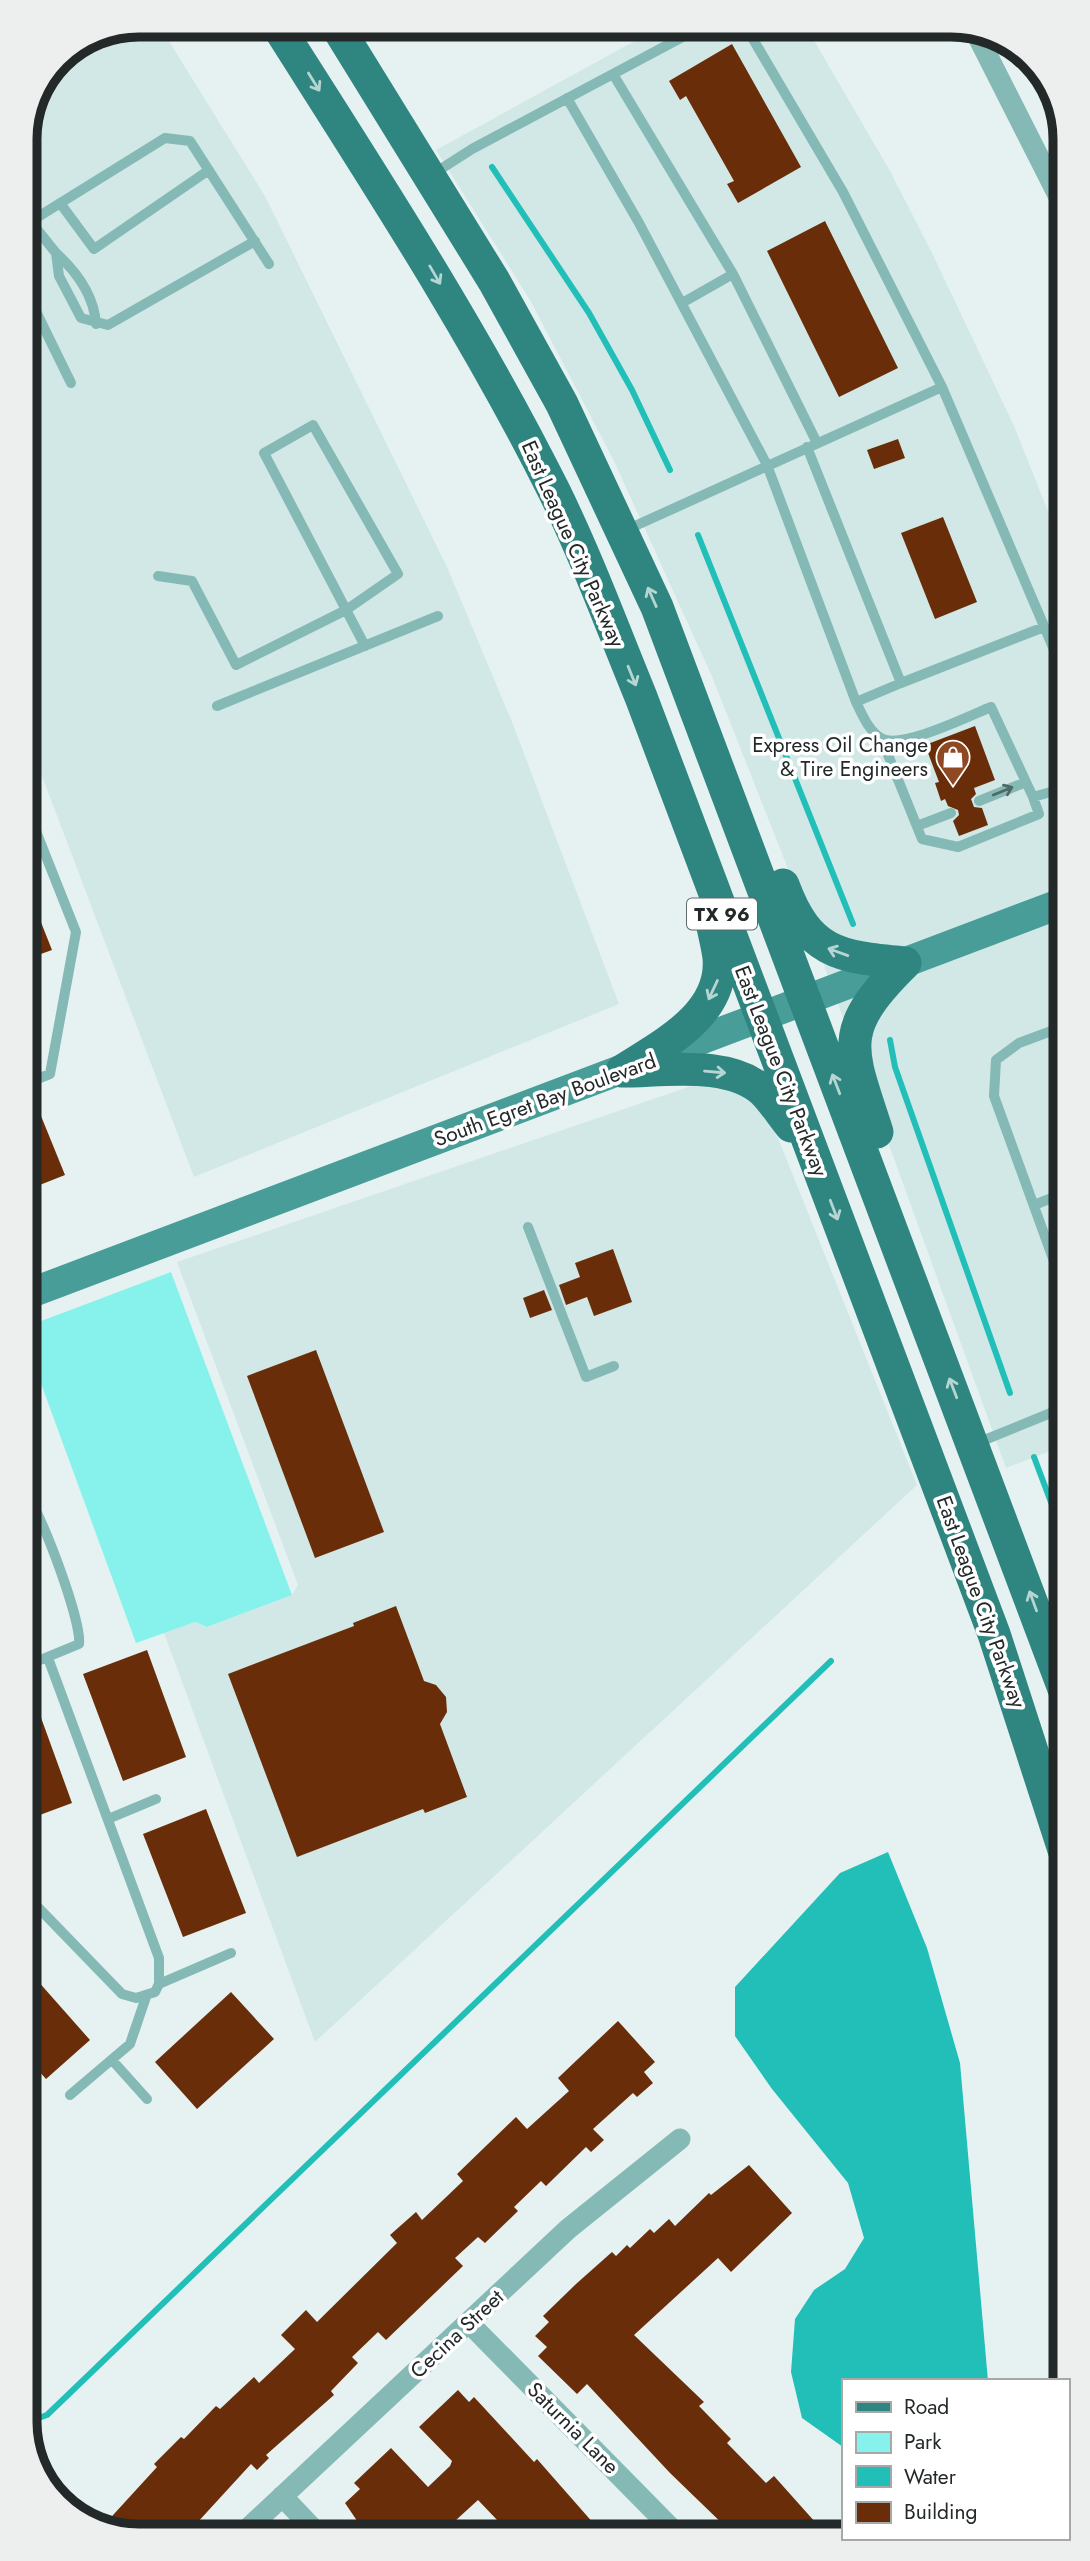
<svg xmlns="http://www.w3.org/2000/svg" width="1090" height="2561" viewBox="0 0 1090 2561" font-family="Jost,sans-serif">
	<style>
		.built { fill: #d1e8e6 }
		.green { fill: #87f2ec }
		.water { fill: #22bfb8 }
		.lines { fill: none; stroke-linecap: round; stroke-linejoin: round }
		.stream { stroke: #22bfb8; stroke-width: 6 }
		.building { fill: #692e09 }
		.lane { stroke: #85b9b5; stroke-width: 10 }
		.street { stroke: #85b9b5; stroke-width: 21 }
		.secondary { stroke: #499d98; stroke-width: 30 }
		.primary { stroke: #2f8681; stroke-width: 33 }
		.oneway { stroke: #b6d5d3 }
		.oneway2 { stroke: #4f6967 }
		.labels { text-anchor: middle; stroke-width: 7; stroke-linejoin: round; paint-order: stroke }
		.shield { fill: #fff; stroke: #656868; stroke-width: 2 }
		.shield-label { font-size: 19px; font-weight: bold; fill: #232828 }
		.street-label { font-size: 21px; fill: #232828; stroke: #fff }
		.poi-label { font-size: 21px; fill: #232828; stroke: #fff; text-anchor: end }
		.rim { fill: none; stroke: #232828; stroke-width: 9 }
	</style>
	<rect width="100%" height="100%" fill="#e5f2f1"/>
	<path class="built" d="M 138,25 L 159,25 L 266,198 L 447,567 L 512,722 L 619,1004 L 194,1177 L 26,734 L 25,131 L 58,58 Z
		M 664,25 L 805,25 L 890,171 L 933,255 L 1014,426 L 1061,544 L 1063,1446 L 1006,1468 L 800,899 L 711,674 L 614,461 L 530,300 L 436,150 Z
		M 694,1085 L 722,1087 L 747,1098 L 765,1116 L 778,1138 L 917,1485 L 315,2042 L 164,1633 L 195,1622 L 207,1627 L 292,1595 L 298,1585 L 177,1262 Z"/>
	<path class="green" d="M 171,1272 L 292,1595 L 207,1627 L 195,1622 L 136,1643 L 28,1348 L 28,1326 Z"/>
	<path class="water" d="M 888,1852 L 927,1948 L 960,2063 L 988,2381 L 843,2381 L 843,2447 L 802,2418 L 791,2372 L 795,2319 L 814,2290 L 845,2269 L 864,2238 L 848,2183 L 772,2089 L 735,2036 L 735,1987 L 840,1873 Z"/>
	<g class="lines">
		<path class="stream" d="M 492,167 L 589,313 L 632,390 L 670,470
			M 698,535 L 853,924
			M 890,1040 L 895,1067 L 1010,1393
			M 1034,1457 L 1063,1534
			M 30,2421 L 47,2415 L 831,1661"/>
	</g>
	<path class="building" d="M 732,44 L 801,167 L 738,203 L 727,184 L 734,181 L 686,96 L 680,100 L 669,81 Z
		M 825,221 L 898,368 L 839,397 L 767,251 Z
		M 898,439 L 905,458 L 874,469 L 867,450 Z
		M 943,517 L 977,602 L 935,619 L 901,533 Z
		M 975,726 L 995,780 L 974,788 L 976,794 L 971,799 L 974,807 L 982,808 L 988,825 L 959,836 L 953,821 L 959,815 L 958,810 L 948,806 L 945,799 L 941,801 L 935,783 L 939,782 L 925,745 Z
		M 27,887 L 52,950 L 27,959 Z
		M 39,1111 L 65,1175 L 27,1190 L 27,1115 Z
		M 613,1249 L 632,1302 L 594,1316 L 587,1297 L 566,1305 L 559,1285 L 580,1277 L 575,1263 Z
		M 544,1290 L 552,1310 L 530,1318 L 523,1298 Z
		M 316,1350 L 384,1532 L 315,1558 L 247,1376 Z
		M 396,1606 L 424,1681 L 436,1685 L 446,1697 L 447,1712 L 440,1724 L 467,1797 L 425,1813 L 423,1809 L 297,1857 L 228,1674 L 354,1626 L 353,1623 Z
		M 147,1650 L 186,1757 L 123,1781 L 83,1674 Z
		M 31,1690 L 72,1803 L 29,1819 L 29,1691 Z
		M 206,1809 L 246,1913 L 183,1937 L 143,1834 Z
		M 29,1971 L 90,2040 L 46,2079 L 29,2060 Z
		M 231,1992 L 274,2039 L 197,2109 L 155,2062 Z
		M 618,2021 L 655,2062 L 644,2072 L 653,2083 L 637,2097 L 633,2093 L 593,2129 L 604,2140 L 591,2152 L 586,2147 L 546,2186 L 541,2181 L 514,2207 L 518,2211 L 485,2243 L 478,2237 L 455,2258 L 463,2266 L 386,2340 L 378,2332 L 352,2357 L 358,2363 L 331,2391 L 334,2395 L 266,2455 L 269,2458 L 257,2470 L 251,2464 L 185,2536 L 131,2536 L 103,2526 L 157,2467 L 154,2464 L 181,2437 L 184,2439 L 216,2406 L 220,2409 L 254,2377 L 259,2383 L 295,2349 L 281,2335 L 306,2310 L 317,2322 L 397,2243 L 390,2235 L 416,2212 L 422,2220 L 463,2181 L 457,2174 L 516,2117 L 527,2129 L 569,2091 L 558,2078 Z
		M 749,2165 L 792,2213 L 731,2272 L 718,2258 L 634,2335 L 704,2402 L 699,2406 L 731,2439 L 727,2443 L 766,2483 L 774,2476 L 824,2532 L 731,2532 L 670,2473 L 587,2384 L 577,2394 L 538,2356 L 547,2347 L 535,2336 L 549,2322 L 543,2316 L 576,2284 L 612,2252 L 616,2256 L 627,2245 L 630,2248 L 650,2229 L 654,2233 L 669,2219 L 675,2226 L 709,2193 L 711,2195 Z
		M 458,2390 L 469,2402 L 474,2397 L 534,2462 L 537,2459 L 602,2533 L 516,2534 L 503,2520 L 500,2523 L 478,2500 L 455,2521 L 467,2534 L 387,2535 L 374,2521 L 364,2531 L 345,2503 L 360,2489 L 354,2483 L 391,2448 L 428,2487 L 450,2466 L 452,2461 L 419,2427 Z"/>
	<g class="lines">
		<path class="lane" d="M 738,25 L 747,29 L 843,192 L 942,387 L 1061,666
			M 613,74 L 733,274 L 817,443
			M 567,98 L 639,223 L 767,465 L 856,702 C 862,714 868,730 881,738 C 900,750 969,716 991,707 L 1033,797 L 1061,789
			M 433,174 L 472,149 L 705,25
			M 60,203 L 94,249 L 209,170
			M 31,222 L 56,253 L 59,276 L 81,318 L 108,325 L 255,241
			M 25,225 L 165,138 L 190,141 L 269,264
			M 56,253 C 77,272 94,296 96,324
			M 25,289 L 71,383
			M 682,303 L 733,274
			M 807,447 L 901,683 L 1044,627
			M 626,530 L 942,387
			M 158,576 L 192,581 L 236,665 L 346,610 L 398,574 L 313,425 L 264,453 L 365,646
			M 856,702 L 901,683
			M 217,706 L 438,616
			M 882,740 L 922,839 L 958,847 L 1039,814 L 1033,797
			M 979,801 L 1026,782
			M 26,806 L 76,932 L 50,1074 L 27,1083
			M 917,826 L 951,813
			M 1062,1027 L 1019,1043 L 996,1060 L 994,1096 L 1063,1286
			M 1034,1205 L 1062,1194
			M 528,1227 L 586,1377 L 614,1366
			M 977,1443 L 1063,1408
			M 28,1470 L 32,1482 L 30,1498
			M 28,1497 C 42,1515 82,1622 79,1644 L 28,1665
			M 108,1819 L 156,1799
			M 29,1898 L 122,1994 L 136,1998 L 155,1992 L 159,1984 L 159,1958 L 48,1658
			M 159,1984 L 231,1953
			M 112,2060 L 147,2099
			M 70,2095 L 130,2044 L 146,1997"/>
		<path class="street" d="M 975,31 L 1060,199
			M 469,2323 L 676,2533
			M 282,2496 L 319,2535
			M 241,2535 L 568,2229 L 680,2139"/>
		<path class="secondary" d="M 28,1294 L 1062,903"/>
		<path class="primary" d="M 277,25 C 374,178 473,329 554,491 C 587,558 613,629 641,697 L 994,1634 L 1064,1850
			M 336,25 L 494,281 L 562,404 L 657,607 L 1064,1689
			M 783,885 C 808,953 838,957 905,963
			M 622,1071 C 662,1045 724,1015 719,958 C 718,948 715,937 713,927
			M 622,1071 C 665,1071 730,1060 764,1092 C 774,1102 782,1115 791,1126
			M 877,1132 C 850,1048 836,1031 905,963"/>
	</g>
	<defs><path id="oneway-shaft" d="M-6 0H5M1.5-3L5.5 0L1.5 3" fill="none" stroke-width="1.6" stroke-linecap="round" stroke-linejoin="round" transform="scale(1.75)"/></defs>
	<g class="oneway">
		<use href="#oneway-shaft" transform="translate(314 82) rotate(58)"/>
		<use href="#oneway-shaft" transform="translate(435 275) rotate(60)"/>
		<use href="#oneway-shaft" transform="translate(652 597) rotate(-114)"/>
		<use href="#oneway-shaft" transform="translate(632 676) rotate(68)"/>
		<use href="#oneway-shaft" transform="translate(838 952) rotate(-160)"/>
		<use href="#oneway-shaft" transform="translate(713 990) rotate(115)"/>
		<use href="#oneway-shaft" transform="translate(715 1072) rotate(5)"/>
		<use href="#oneway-shaft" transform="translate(836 1084) rotate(-111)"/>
		<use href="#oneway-shaft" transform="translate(834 1210) rotate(69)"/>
		<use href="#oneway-shaft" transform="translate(953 1388) rotate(-111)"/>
		<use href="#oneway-shaft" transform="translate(1033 1601) rotate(-110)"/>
	</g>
	<use class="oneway2" href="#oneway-shaft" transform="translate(1003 791) rotate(-22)"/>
	<defs>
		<g id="shop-pin" transform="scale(1.75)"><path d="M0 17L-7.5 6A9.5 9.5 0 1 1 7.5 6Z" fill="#8f4922" stroke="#fff"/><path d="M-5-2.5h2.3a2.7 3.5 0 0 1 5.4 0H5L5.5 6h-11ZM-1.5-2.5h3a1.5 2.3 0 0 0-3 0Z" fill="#fff"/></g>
	</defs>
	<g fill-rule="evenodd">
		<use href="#shop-pin" x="953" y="757"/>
	</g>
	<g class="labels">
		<rect class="shield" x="687" y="898.5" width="70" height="31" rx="5"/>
		<g class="shield-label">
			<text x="722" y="921">TX 96</text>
		</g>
		<g class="street-label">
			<text transform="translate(573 544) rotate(66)" y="7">East League City Parkway</text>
			<text transform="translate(781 1071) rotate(69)" y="7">East League City Parkway</text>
			<text transform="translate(545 1100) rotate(-20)" y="7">South Egret Bay Boulevard</text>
			<text transform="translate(981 1602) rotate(70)" y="7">East League City Parkway</text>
			<text transform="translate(457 2334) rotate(-43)" y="7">Cecina Street</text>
			<text transform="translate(573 2428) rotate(45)" y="7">Saturnia Lane</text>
		</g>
		<g class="poi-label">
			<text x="928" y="752">Express Oil Change<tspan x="928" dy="24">&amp; Tire Engineers</tspan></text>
		</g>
	</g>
	<path d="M0 0H1090V2561H0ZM139 37H951A102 102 0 0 1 1053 139V2422A102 102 0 0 1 951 2524H139A102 102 0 0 1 37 2422V139A102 102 0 0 1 139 37Z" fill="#edeeee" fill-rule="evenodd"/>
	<path class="rim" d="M139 37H951A102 102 0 0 1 1053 139V2422A102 102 0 0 1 951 2524H139A102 102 0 0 1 37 2422V139A102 102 0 0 1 139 37Z"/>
	<rect x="842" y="2379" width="228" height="161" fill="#ffffff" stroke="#a7a9a9" stroke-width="2"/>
	<rect x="856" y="2402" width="35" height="10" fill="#2f8681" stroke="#a7a9a9" stroke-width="2"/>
	<text x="904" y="2414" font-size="21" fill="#232828">Road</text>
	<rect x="856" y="2432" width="35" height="21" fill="#87f2ec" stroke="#a7a9a9" stroke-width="2"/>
	<text x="904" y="2449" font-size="21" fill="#232828">Park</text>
	<rect x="856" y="2466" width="35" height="21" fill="#22bfb8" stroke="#a7a9a9" stroke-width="2"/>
	<text x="904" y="2484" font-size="21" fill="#232828">Water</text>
	<rect x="856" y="2502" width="35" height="21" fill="#692e09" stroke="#a7a9a9" stroke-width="2"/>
	<text x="904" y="2519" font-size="21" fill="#232828">Building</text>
</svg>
